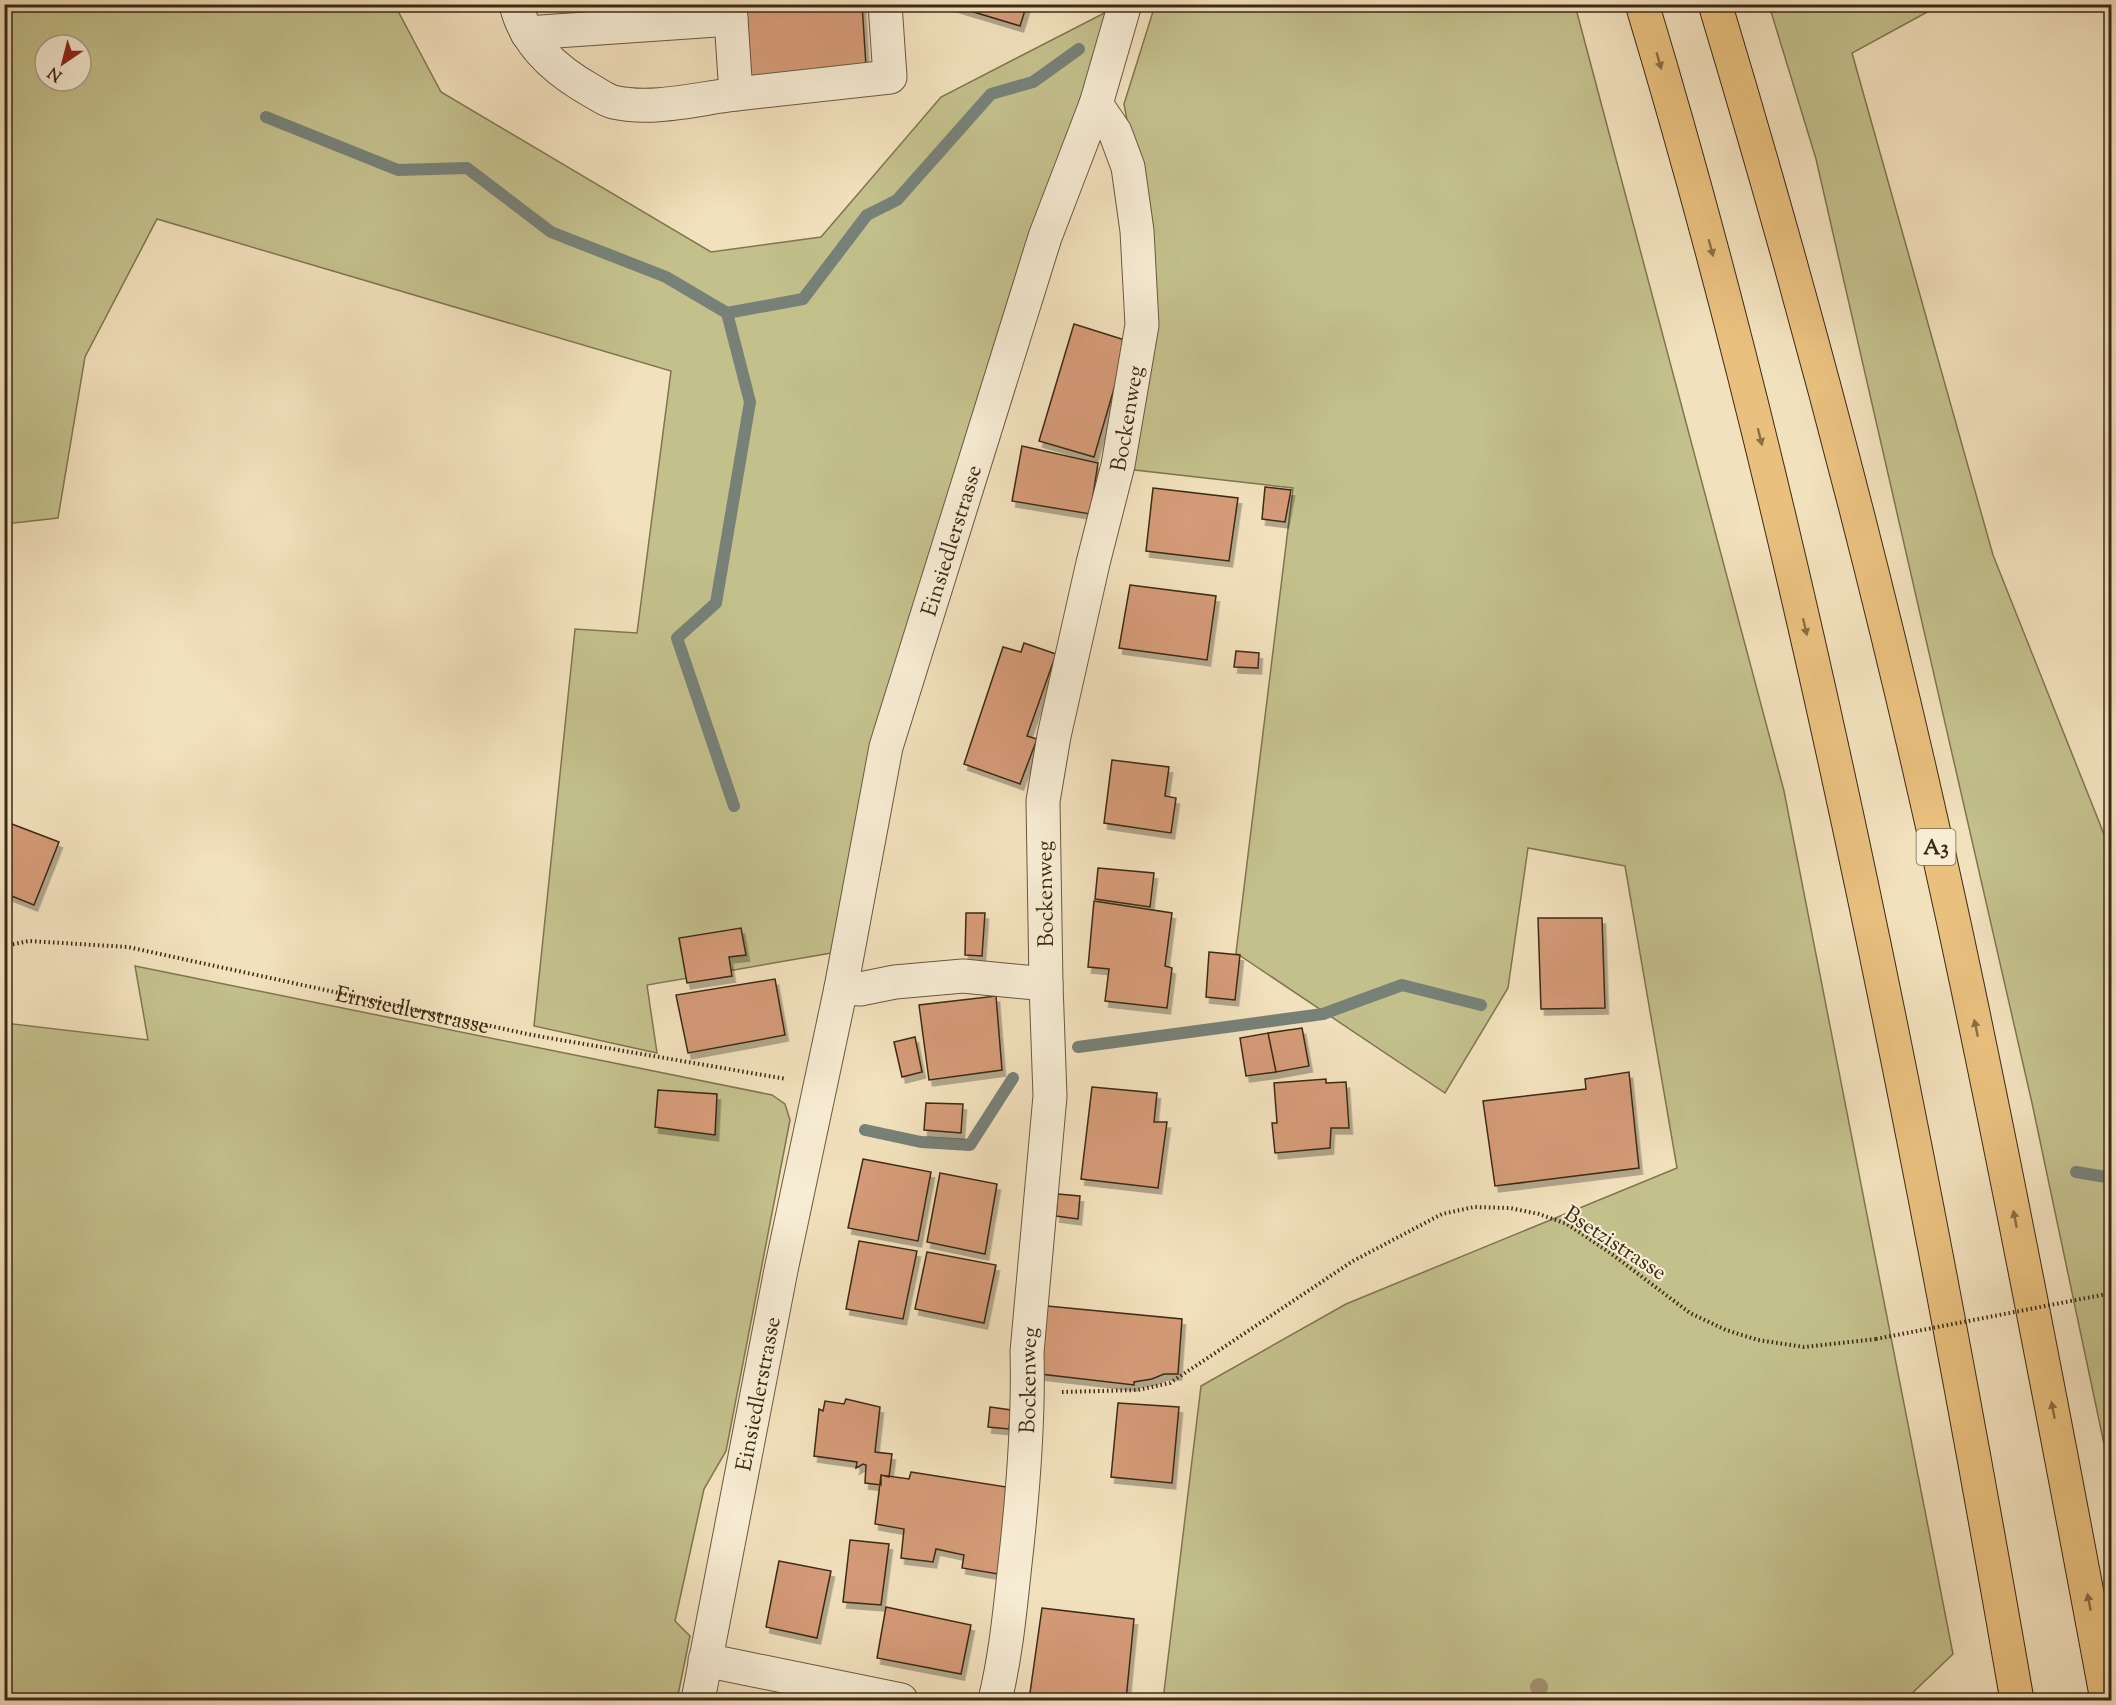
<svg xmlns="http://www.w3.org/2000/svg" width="2116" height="1705" viewBox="0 0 2116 1705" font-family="'Sorts Mill Goudy',serif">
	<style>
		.green { fill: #c3c08c; stroke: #807550; stroke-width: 1.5; fill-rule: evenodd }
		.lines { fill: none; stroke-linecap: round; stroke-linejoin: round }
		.stream { stroke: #778178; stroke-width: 12 }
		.building { fill: #d59b78; stroke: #3c2a15; stroke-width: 1.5; filter: url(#shadow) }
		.minor-casing { stroke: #6a583f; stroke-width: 35 }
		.highway-casing { stroke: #3c2a15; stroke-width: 35 }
		.path { stroke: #3c2a15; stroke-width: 4; stroke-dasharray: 1.5 3; stroke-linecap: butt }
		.minor { stroke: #f7ecd4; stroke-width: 33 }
		.highway { stroke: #e9c07e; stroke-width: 33 }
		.path-bridge { stroke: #3c2a15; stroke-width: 4; stroke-dasharray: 1.5 3; stroke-linecap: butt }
		.tree { fill: #a19171 }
		.oneway { fill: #8a6e44 }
		.labels { text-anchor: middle; stroke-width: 4.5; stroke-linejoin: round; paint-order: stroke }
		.shield { fill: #f7ecd4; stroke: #74644e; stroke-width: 1.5 }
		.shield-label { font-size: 21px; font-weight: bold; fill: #3c2a15 }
		.street-label { font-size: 22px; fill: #3c2a15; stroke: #f7ecd4 }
	</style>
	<defs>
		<filter id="shadow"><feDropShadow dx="3.5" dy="6" stdDeviation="0" flood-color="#0004"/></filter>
	</defs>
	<rect width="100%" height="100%" fill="#f2e1bd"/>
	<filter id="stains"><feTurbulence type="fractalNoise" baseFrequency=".00333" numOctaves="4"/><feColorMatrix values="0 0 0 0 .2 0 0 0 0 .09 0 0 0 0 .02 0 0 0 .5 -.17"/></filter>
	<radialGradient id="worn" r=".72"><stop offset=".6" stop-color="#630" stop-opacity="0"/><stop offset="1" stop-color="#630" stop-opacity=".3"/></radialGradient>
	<path class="green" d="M 4,5 L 397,5 L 398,11 L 441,92 L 711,252 L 821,237 L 941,97 L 1120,5 L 831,953 L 647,985 L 657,1053 L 534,1026 L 575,629 L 637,633 L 671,371 L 157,219 L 85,357 L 58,518 L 5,524 ZM 45,45 L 81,45 L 81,81 L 45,81 Z
		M 1155,5 L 1575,5 L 1784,791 L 1953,1654 L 1905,1700 L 1163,1700 L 1201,1386 L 1346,1304 L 1677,1168 L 1625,866 L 1528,848 L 1508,988 L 1445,1093 L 1236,953 L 1293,488 L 1126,469 L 1147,229 L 1124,104 Z
		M 1769,5 L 1940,5 L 1852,53 L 1993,555 L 2111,852 L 2111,1477 L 2032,1103 L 1816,159 Z
		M 135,966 L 772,1095 L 785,1104 L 790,1120 L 726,1451 L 704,1489 L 675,1621 L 690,1636 L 677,1700 L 5,1700 L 5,1023 L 148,1040 Z"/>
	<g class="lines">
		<path class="stream" d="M 266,117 L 398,170 L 467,168 L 551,232 L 666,277 L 727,313 L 803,299 L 867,215 L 897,200 L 991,94 L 1033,82 L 1079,49
			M 727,313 L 750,402 L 716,603 L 677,638 L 734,806
			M 1078,1047 L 1323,1014 L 1402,985 L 1481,1005
			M 865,1130 L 921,1142 L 970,1145 L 1013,1078
			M 2076,1172 L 2112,1178"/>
	</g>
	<path class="building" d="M 746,4 L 862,4 L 866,66 L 751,79 Z
		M 947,4 L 1027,4 L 1020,26 Z
		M 1074,324 L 1128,341 L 1094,457 L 1039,441 Z
		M 1022,446 L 1098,463 L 1090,514 L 1012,501 Z
		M 1265,487 L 1291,490 L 1285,522 L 1262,519 Z
		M 1153,488 L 1238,498 L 1229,561 L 1146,551 Z
		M 1130,585 L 1216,596 L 1207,660 L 1119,648 Z
		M 1024,643 L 1056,654 L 1027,736 L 1037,739 L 1020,784 L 964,764 L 1003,647 L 1021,652 Z
		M 1236,651 L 1259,653 L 1258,668 L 1234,667 Z
		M 1112,760 L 1169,767 L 1165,796 L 1176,798 L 1171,833 L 1104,823 Z
		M 4,821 L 59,842 L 34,905 L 4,893 Z
		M 1098,868 L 1154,873 L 1150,907 L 1095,899 Z
		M 1094,901 L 1172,913 L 1165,966 L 1172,968 L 1167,1008 L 1105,1001 L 1109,969 L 1088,967 Z
		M 966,913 L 985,913 L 982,956 L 965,955 Z
		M 1538,918 L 1602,918 L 1605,1008 L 1541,1009 Z
		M 741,928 L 746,955 L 729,957 L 732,976 L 687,983 L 679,938 Z
		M 1209,952 L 1240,955 L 1235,1000 L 1206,997 Z
		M 775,979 L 785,1035 L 688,1053 L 676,995 Z
		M 996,996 L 1002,1070 L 929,1080 L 919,1005 Z
		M 1302,1028 L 1309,1066 L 1276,1072 L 1268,1033 Z
		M 1268,1033 L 1276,1072 L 1246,1076 L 1240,1038 Z
		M 915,1037 L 922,1072 L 902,1077 L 894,1042 Z
		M 1629,1072 L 1639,1168 L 1495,1186 L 1483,1101 L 1586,1089 L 1585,1079 Z
		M 1326,1079 L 1326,1083 L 1346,1082 L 1349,1128 L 1331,1128 L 1330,1148 L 1275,1153 L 1272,1123 L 1277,1123 L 1274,1083 Z
		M 1092,1087 L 1157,1093 L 1154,1122 L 1167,1122 L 1158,1188 L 1081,1179 Z
		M 658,1090 L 717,1094 L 715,1135 L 655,1127 Z
		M 926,1103 L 963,1104 L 961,1133 L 924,1130 Z
		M 863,1159 L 931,1172 L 918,1241 L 848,1228 Z
		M 940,1173 L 997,1184 L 985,1254 L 927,1242 Z
		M 1058,1194 L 1080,1196 L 1078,1219 L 1056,1216 Z
		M 859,1241 L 917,1251 L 903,1319 L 846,1309 Z
		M 927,1252 L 996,1265 L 984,1323 L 915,1309 Z
		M 1047,1306 L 1182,1319 L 1178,1374 L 1164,1374 L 1152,1379 L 1134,1382 L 1134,1385 L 1040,1374 Z
		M 846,1399 L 880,1407 L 875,1452 L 892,1454 L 889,1477 L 881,1475 L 881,1485 L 865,1483 L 866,1465 L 863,1464 L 856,1468 L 857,1462 L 814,1456 L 819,1409 L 823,1411 L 825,1401 L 844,1404 Z
		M 1118,1403 L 1179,1407 L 1172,1483 L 1111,1477 Z
		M 990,1407 L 1011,1410 L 1009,1429 L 988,1427 Z
		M 911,1472 L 1013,1488 L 998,1574 L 962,1568 L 964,1555 L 936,1549 L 933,1562 L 901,1558 L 904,1529 L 875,1524 L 881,1475 L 909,1479 Z
		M 850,1540 L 889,1544 L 881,1605 L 843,1602 Z
		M 779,1561 L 831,1571 L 817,1638 L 766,1627 Z
		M 886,1607 L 971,1625 L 961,1674 L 877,1658 Z
		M 1042,1608 L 1134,1619 L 1126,1700 L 1029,1700 Z
		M 744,1694 L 776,1700 L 743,1700 Z"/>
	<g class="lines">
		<g class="minor-casing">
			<g id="minor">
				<path d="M 516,4 C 525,45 558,72 592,91 C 599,95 606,100 613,102 C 652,111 696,99 736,94 L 730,4"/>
				<path d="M 527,33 L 731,19"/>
				<path d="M 736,94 L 890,77 L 885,4"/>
				<path d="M 841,988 L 860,989 L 895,982 L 963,976 L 1046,984"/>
				<path d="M 705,1660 L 901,1700"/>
				<path id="s2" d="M 698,1700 L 781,1270 L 841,988 L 886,747 L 1045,237 L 1096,104 L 1125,4"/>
				<path id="s3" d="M 995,1700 C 1006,1655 1010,1610 1015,1564 C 1023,1493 1029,1423 1027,1352 L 1050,1096 L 1046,984 L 1043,801 L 1054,736 L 1093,563 L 1118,465 L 1142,325 L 1137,231 L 1128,167 L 1115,132 L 1096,104"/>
			</g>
		</g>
		<g class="highway-casing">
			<path id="highway" d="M 1642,4 C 1718,255 1780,510 1836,766 C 1904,1076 1963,1388 2017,1700
				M 1715,4 C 1807,309 1888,617 1955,928 C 2010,1184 2059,1442 2107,1700"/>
		</g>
		<g class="path">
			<path id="s1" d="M 4,946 L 29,941 L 128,947 L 532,1035 L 786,1079"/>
			<path d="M 1062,1392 L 1138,1390 L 1170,1383 L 1353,1261 L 1442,1214 L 1474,1207 L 1510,1208 L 1539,1214 L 1567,1224 L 1609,1252 L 1690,1313 L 1726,1330 L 1758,1340 L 1804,1347 L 1876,1339"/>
		</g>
		<use href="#minor" class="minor"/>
		<use href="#highway" class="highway"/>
		<path class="path-bridge" d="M 1876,1339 L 2112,1293"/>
	</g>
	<circle class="tree" cx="1539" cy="1687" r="9"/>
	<defs><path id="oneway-solid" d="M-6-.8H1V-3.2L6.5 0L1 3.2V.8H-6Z" transform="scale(1.5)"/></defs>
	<g class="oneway">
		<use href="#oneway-solid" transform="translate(1659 61) rotate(74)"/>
		<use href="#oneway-solid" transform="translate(1711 248) rotate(75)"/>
		<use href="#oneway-solid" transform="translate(1760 437) rotate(76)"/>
		<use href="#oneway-solid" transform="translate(1805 627) rotate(77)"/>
		<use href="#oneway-solid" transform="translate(1976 1028) rotate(-102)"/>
		<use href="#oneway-solid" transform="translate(2015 1219) rotate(-101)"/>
		<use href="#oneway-solid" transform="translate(2053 1410) rotate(-101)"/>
		<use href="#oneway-solid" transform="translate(2089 1602) rotate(-101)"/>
	</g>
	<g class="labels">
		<rect class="shield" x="1916.5" y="829" width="39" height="36" rx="4.5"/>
		<g class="shield-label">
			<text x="1936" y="854">A3</text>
		</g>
		<g class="street-label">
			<text dy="8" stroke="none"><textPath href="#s3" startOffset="1294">Bockenweg</textPath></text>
			<text dy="8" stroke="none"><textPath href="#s2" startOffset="1188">Einsiedlerstrasse</textPath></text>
			<text transform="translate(1044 894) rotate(-91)" y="8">Bockenweg</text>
			<text dy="8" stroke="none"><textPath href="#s1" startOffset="416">Einsiedlerstrasse</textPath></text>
			<text transform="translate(1616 1242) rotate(33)" y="8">Bsetzistrasse</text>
			<text dy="8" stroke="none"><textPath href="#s3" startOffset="322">Bockenweg</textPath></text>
			<text dy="8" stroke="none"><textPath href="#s2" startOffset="312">Einsiedlerstrasse</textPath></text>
		</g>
	</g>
	<rect width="2116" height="1705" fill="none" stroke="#f2e1bd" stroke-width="24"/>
	<rect x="6" y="6" width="2104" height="1693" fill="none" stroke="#3c2a15" stroke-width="3"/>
	<rect x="12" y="12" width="2092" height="1681" fill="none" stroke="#3c2a15" stroke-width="1.5"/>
	<g transform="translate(63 63) rotate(215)"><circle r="28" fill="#f7ecd4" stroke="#ac9e88" stroke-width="1.5"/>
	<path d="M0-4.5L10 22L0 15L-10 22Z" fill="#8f2418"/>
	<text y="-9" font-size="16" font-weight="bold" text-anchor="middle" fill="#3c2a15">N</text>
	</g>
	<rect width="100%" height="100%" filter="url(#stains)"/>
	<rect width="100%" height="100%" fill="url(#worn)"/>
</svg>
